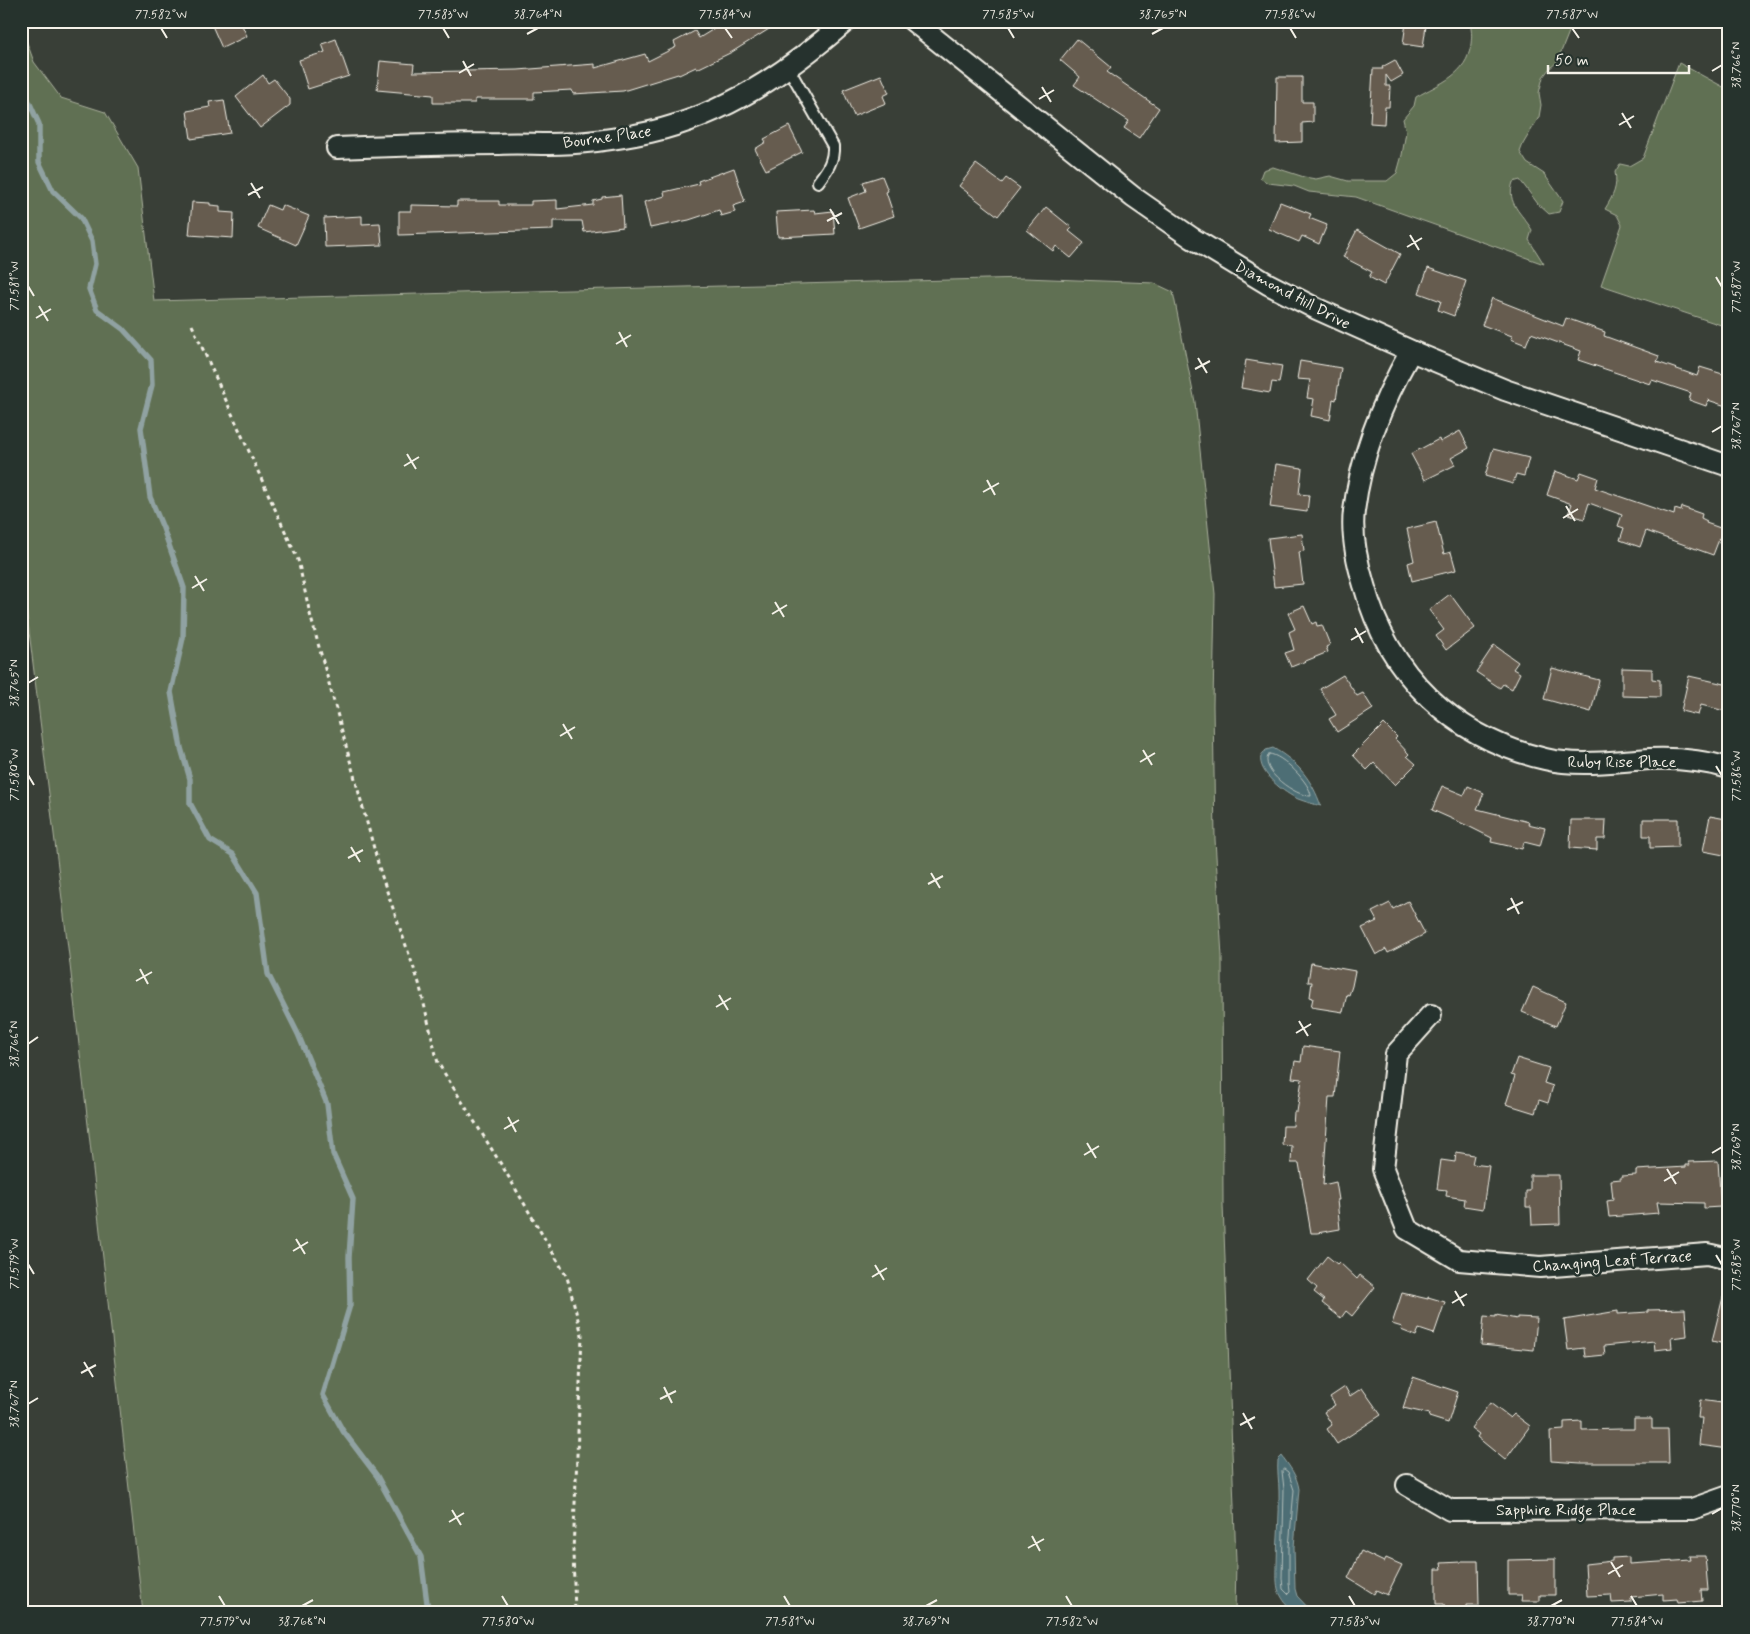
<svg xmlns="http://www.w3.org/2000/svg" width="1750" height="1634" viewBox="0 0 1750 1634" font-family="Mynerve,sans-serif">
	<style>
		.green { fill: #607052; stroke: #aab09d }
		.water { fill: #4d6e74; stroke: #90a2a2 }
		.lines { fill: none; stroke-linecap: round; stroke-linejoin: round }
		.shore { stroke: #b1bdba; stroke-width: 1 }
		.stream { stroke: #90a2a2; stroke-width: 5.5 }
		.building { fill: #665c4f; stroke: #f4f1e8 }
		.service-casing { stroke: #f4f1e8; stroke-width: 14 }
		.minor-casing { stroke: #f4f1e8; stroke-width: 24 }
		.path { stroke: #f4f1e8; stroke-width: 3; stroke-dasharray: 4 4; stroke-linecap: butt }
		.service { stroke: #26332d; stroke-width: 10 }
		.minor { stroke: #26332d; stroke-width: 20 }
		.ticks { fill: none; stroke: #f4f1e8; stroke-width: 2 }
		.labels { text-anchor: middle; stroke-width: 5; stroke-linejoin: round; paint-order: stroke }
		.street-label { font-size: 16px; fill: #f4f1e8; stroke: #26332d }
		.neatline { fill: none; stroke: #f4f1e8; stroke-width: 2 }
		.ticks-label { font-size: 12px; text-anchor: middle; fill: #f4f1e8 }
	</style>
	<rect width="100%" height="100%" fill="#393f37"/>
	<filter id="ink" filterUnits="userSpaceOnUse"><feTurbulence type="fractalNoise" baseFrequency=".02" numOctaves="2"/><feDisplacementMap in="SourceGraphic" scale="10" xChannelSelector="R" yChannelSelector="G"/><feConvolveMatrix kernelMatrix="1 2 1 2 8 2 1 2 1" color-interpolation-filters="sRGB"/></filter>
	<g filter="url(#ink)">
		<path class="green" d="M 1469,21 L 1567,21 L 1569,32 L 1557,62 L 1549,69 L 1543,77 L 1539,93 L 1541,105 L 1539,117 L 1523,144 L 1520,152 L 1527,163 L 1544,174 L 1563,201 L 1559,212 L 1549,214 L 1538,204 L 1520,180 L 1513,182 C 1506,204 1522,213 1532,230 L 1529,240 L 1544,264 L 1356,197 L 1309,192 L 1294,186 L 1268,183 L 1260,178 L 1263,170 L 1273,167 L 1304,177 L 1316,179 L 1330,176 L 1348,181 L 1387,181 L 1397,173 L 1402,155 L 1406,132 L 1403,119 L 1414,106 L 1416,97 C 1440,83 1467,75 1471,44 C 1472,35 1472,30 1469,21 Z
			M 21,26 L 34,62 L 61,98 L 105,112 L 138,168 L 154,301 L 1025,278 L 1154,283 L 1173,292 L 1195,402 L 1215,594 L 1213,705 L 1215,839 L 1222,957 L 1223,1204 L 1236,1561 L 1235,1613 L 143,1613 L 69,956 L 21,566 Z
			M 1679,63 L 1729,90 L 1729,318 L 1724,326 L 1601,285 L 1622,225 L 1617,215 L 1605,209 C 1613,196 1618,187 1615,172 L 1620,164 L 1629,166 L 1643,158 Z"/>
		<path class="water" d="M 1273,748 C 1298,762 1312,780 1321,806 C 1314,804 1306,802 1298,799 C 1286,794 1257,773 1261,756 C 1262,754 1264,752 1266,750 Z
			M 1282,1456 C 1290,1467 1297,1476 1299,1489 L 1294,1547 L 1295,1589 L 1297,1596 L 1313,1613 C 1295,1613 1288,1610 1279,1592 C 1276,1584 1277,1574 1277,1565 C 1277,1541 1280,1516 1279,1491 C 1279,1481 1277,1471 1278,1460 Z"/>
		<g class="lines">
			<path class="shore" d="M 1269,754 C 1282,754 1311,784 1311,796 C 1297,797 1257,770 1269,754 Z
				M 1284,1469 L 1288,1472 L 1294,1490 L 1289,1547 L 1289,1582 L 1290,1592 L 1288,1594 L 1283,1589 L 1282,1578 L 1284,1489 L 1282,1471 Z"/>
			<path class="stream" d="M 21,84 L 39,124 L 39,162 L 53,191 L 81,218 L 92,241 L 95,264 L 89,289 L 97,310 L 123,329 L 151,360 L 152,385 L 141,428 L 150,497 L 163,528 L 184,588 L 183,638 L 171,692 L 181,748 L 190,779 L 190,803 L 210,840 L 233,854 L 257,893 L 268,974 L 298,1034 L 327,1104 L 333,1154 L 353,1199 L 349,1257 L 350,1305 L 323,1395 L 343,1431 L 377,1476 L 421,1557 L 427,1603 L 432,1613"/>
		</g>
		<path class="building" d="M 210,21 L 240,21 L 247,36 L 222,48 Z
			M 727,21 L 782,21 L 732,52 L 697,69 L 696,67 L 679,75 L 678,74 L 623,91 L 573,94 L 572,90 L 534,92 L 534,99 L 475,99 L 475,103 L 433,103 L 433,95 L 377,90 L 380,61 L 414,64 L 413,72 L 518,70 L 595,64 L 595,68 L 645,54 L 648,61 L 676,47 L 674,42 L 695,31 L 699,38 Z
			M 1406,23 L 1426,26 L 1423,47 L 1403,44 Z
			M 336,39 L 349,76 L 308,89 L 299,60 L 325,52 L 322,44 Z
			M 1077,39 L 1111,67 L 1107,72 L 1159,108 L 1139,138 L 1124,128 L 1129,121 L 1074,85 L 1080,77 L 1060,60 Z
			M 1395,60 L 1403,75 L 1391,82 L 1386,75 L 1386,86 L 1390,86 L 1389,107 L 1385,107 L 1384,124 L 1370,123 L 1373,69 L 1383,69 L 1382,67 Z
			M 263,75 L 268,83 L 274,79 L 290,99 L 290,105 L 260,128 L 236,97 Z
			M 881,75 L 889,93 L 883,96 L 886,103 L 854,116 L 843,90 Z
			M 1277,77 L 1302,77 L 1302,102 L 1313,102 L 1313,122 L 1302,123 L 1302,142 L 1276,143 Z
			M 224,100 L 230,133 L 191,139 L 187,111 L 210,107 L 209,102 Z
			M 789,126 L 802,152 L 766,170 L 755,149 L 766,142 L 764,139 Z
			M 976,164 L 1002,183 L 1006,178 L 1020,188 L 998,216 L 959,186 Z
			M 734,168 L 745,202 L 733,206 L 735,212 L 721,216 L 719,210 L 689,220 L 650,228 L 644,202 L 665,196 L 664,192 L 699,184 L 698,181 Z
			M 882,176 L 888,191 L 886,192 L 894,216 L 859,228 L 848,198 L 866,191 L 863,182 Z
			M 621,195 L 623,227 L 584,232 L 582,221 L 553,221 L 553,230 L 399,235 L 399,211 L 411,211 L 411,205 L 457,206 L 457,201 L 499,201 L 499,205 L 531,205 L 531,201 L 557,200 L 557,209 L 593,205 L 593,201 L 602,199 L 602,197 Z
			M 192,202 L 210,203 L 210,205 L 220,206 L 220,212 L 234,213 L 233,238 L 189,235 Z
			M 1280,202 L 1311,214 L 1309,218 L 1327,225 L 1319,244 L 1302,236 L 1299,242 L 1269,229 Z
			M 268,205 L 280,210 L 282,205 L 309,216 L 296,245 L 258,228 Z
			M 1046,207 L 1072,228 L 1069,231 L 1084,243 L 1071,258 L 1056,246 L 1053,251 L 1027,230 Z
			M 814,210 L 815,213 L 833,211 L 835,234 L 778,237 L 776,212 Z
			M 362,216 L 362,224 L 380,223 L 382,245 L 325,247 L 324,218 Z
			M 1357,230 L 1400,254 L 1384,285 L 1369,277 L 1372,272 L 1343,257 Z
			M 1428,268 L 1466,281 L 1454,316 L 1438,310 L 1441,301 L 1419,293 Z
			M 1492,298 L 1563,326 L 1566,318 L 1605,332 L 1604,336 L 1659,356 L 1657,362 L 1697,376 L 1700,367 L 1729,376 L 1729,407 L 1708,400 L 1706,406 L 1689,400 L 1691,393 L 1652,380 L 1650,384 L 1578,360 L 1581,351 L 1531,333 L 1526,345 L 1511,339 L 1512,336 L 1482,325 Z
			M 1246,360 L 1282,366 L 1279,383 L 1272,382 L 1270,393 L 1241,388 Z
			M 1300,361 L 1341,368 L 1336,400 L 1333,399 L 1330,420 L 1311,416 L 1314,399 L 1307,398 L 1310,380 L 1297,379 Z
			M 1460,431 L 1469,448 L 1451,458 L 1455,465 L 1425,480 L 1411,454 L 1439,439 L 1440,442 Z
			M 1493,449 L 1529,458 L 1524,476 L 1516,474 L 1513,484 L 1485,476 Z
			M 1276,464 L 1302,468 L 1299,494 L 1309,495 L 1307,512 L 1270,507 Z
			M 1555,471 L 1578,479 L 1581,472 L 1598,478 L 1595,488 L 1674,515 L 1675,509 L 1681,511 L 1682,507 L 1702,514 L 1701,518 L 1707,521 L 1706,523 L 1723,529 L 1713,555 L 1646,531 L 1640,547 L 1620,540 L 1624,528 L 1618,526 L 1622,515 L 1589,503 L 1584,519 L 1568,514 L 1572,504 L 1547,495 Z
			M 1436,522 L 1444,554 L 1451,552 L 1456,570 L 1412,581 L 1408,563 L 1414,561 L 1407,529 Z
			M 1302,534 L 1304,551 L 1299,552 L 1303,584 L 1274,587 L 1268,538 Z
			M 1450,594 L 1475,628 L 1446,650 L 1436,636 L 1444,630 L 1429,610 Z
			M 1304,606 L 1312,624 L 1316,622 L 1317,626 L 1322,625 L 1330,645 L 1326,647 L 1328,652 L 1291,667 L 1285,653 L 1294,650 L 1289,632 L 1295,629 L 1288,613 Z
			M 1494,645 L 1518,662 L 1513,669 L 1520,673 L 1512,689 L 1503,684 L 1500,688 L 1476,672 Z
			M 1552,668 L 1599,680 L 1591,712 L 1544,699 Z
			M 1622,668 L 1652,669 L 1652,679 L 1660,680 L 1660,697 L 1622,696 Z
			M 1343,675 L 1357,696 L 1363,693 L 1373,709 L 1337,732 L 1329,719 L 1336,715 L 1320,689 Z
			M 1689,676 L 1729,685 L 1729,695 L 1725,711 L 1701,705 L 1698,715 L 1681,711 Z
			M 1384,724 L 1397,737 L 1395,739 L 1409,754 L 1407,756 L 1416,764 L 1395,785 L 1374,763 L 1367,770 L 1353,755 Z
			M 1442,786 L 1464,795 L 1468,786 L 1484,793 L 1477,809 L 1529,822 L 1528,824 L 1545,828 L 1540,846 L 1524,842 L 1522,849 L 1491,842 L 1492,838 L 1468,826 L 1432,810 Z
			M 1710,816 L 1726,819 L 1724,829 L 1729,830 L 1729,856 L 1703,851 Z
			M 1643,819 L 1678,819 L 1678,847 L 1650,848 L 1650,836 L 1643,836 Z
			M 1571,820 L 1606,820 L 1605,839 L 1597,839 L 1597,850 L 1570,848 Z
			M 1408,901 L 1425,934 L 1388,953 L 1386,949 L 1376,955 L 1362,928 L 1377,921 L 1372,912 L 1390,903 L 1393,909 Z
			M 1311,963 L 1355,971 L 1352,986 L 1349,995 L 1347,994 L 1343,1012 L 1311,1007 L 1313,998 L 1310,997 L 1312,982 L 1308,982 Z
			M 1533,987 L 1566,1002 L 1556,1026 L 1522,1012 Z
			M 1303,1046 L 1340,1051 L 1335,1097 L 1329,1097 L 1323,1185 L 1336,1182 L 1339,1200 L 1337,1200 L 1340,1229 L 1317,1233 L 1311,1233 L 1299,1163 L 1291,1163 L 1292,1146 L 1282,1145 L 1283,1126 L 1293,1126 L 1294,1112 L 1297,1112 L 1302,1079 L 1292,1078 L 1295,1061 L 1301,1062 Z
			M 1517,1058 L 1549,1068 L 1544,1083 L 1553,1086 L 1548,1103 L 1539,1100 L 1535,1113 L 1506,1104 L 1515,1076 L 1511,1075 Z
			M 1456,1152 L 1474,1155 L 1472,1164 L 1489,1166 L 1483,1209 L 1464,1206 L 1465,1199 L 1446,1196 L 1447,1190 L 1437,1189 L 1441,1160 L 1455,1162 Z
			M 1718,1161 L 1721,1207 L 1704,1208 L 1704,1203 L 1657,1202 L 1659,1213 L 1609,1217 L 1607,1201 L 1613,1200 L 1611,1180 L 1621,1179 L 1621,1176 L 1636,1175 L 1636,1170 L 1686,1167 L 1686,1165 L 1690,1165 L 1688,1162 Z
			M 1530,1175 L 1559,1175 L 1560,1224 L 1532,1225 L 1531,1207 L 1526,1207 L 1526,1191 L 1530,1191 Z
			M 1327,1256 L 1337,1264 L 1339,1262 L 1357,1279 L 1360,1275 L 1375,1287 L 1352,1316 L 1346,1311 L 1341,1318 L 1322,1303 L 1324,1300 L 1314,1292 L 1317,1288 L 1308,1280 Z
			M 1402,1293 L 1428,1299 L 1428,1297 L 1445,1302 L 1434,1334 L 1419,1329 L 1416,1336 L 1401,1330 L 1402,1327 L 1392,1324 Z
			M 1723,1297 L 1729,1297 L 1729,1345 L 1712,1341 Z
			M 1685,1309 L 1687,1336 L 1671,1338 L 1672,1348 L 1655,1350 L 1654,1341 L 1604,1346 L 1605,1355 L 1585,1357 L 1584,1348 L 1568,1350 L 1564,1320 L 1618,1311 L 1618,1314 L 1648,1312 L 1648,1310 Z
			M 1496,1315 L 1517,1319 L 1517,1317 L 1537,1318 L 1534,1350 L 1481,1345 L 1484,1316 L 1496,1317 Z
			M 1413,1377 L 1458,1392 L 1448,1423 L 1429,1417 L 1430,1414 L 1403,1408 Z
			M 1345,1387 L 1350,1396 L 1362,1388 L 1381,1415 L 1337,1444 L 1327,1429 L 1332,1425 L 1324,1412 L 1335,1405 L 1330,1397 Z
			M 1700,1400 L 1729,1404 L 1729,1449 L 1699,1445 L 1702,1418 L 1698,1418 Z
			M 1490,1403 L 1510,1418 L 1514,1414 L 1530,1426 L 1505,1460 L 1477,1437 L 1479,1434 L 1471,1428 Z
			M 1634,1419 L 1652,1419 L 1652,1429 L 1668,1429 L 1669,1463 L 1581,1463 L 1551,1461 L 1550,1431 L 1564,1430 L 1564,1422 L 1582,1421 L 1582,1430 L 1621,1429 L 1634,1429 Z
			M 1361,1551 L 1384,1562 L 1386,1558 L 1402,1565 L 1387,1595 L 1376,1590 L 1374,1594 L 1348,1578 Z
			M 1690,1556 L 1705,1556 L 1708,1590 L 1701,1590 L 1702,1601 L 1678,1603 L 1677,1599 L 1664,1600 L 1664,1594 L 1631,1597 L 1631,1602 L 1612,1603 L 1611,1595 L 1587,1596 L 1585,1564 L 1612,1561 L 1612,1558 L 1629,1557 L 1629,1564 L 1691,1560 Z
			M 1555,1559 L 1555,1595 L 1540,1595 L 1540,1601 L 1521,1601 L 1522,1595 L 1508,1595 L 1508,1560 Z
			M 1461,1561 L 1478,1561 L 1479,1605 L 1466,1605 L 1466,1609 L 1445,1609 L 1444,1604 L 1436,1604 L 1436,1569 L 1442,1569 L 1441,1563 L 1461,1562 Z"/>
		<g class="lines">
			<g class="service-casing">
				<path id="service" d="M 789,69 L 833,146 C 834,161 827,170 818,182"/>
			</g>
			<g class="minor-casing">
				<path id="minor" d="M 913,21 L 1133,197 L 1192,238 L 1268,284 L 1317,309 L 1411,351 L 1505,390 L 1729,466
					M 337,148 C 391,146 445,144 499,144 C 516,143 532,144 549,144 C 582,144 617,139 650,132 C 725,115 789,71 846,21
					M 1411,351 C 1383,400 1361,455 1354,511 C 1351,535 1357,562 1364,585 C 1388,675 1454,738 1545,759 C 1579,767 1615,761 1650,759 C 1675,758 1705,761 1729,768
					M 1431,1015 L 1396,1054 L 1383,1169 L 1407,1229 L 1459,1260 L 1540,1267 L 1707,1254 L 1729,1259
					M 1407,1485 L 1450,1510 L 1692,1509 L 1729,1496"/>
			</g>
			<path class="path" d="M 192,325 L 298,560 L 310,614 L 381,874 L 419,983 L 438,1063 L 504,1169 L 567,1277 L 582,1335 L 573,1552 L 575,1613
				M 21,1567 L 27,1613"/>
			<use href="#service" class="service"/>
			<use href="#minor" class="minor"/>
		</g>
	</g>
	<path class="ticks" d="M 161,28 L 167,38M 443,28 L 449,38M 725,28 L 732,38M 1008,28 L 1014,38M 1290,28 L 1296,38M 1572,28 L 1579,38M 527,34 L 538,28M 1152,34 L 1163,28M 463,61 L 471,76M 1712,71 L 1722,65M 459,73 L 474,64M 1042,87 L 1051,102M 1039,99 L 1054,90M 1622,113 L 1631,128M 1619,125 L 1634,116M 251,183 L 260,198M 248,195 L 263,187M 830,209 L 839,224M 827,221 L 842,213M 1410,235 L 1419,250M 1407,247 L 1422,238M 1716,277 L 1722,287M 28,286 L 34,296M 39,306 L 48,321M 36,318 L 51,309M 619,332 L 627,347M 616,344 L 631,335M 1198,358 L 1207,373M 1195,369 L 1210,361M 1712,432 L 1722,426M 407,454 L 416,469M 404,466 L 419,457M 987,480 L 995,495M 983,492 L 999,483M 1566,506 L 1575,521M 1563,518 L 1578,509M 195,576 L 204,591M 192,588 L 207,579M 775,602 L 784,617M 772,614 L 787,605M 1355,628 L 1363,643M 1351,640 L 1366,631M 28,683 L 38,677M 563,724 L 572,739M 560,736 L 575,727M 1143,750 L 1152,765M 1140,762 L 1155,753M 1716,766 L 1722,776M 28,775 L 34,785M 351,847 L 360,862M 348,858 L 363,850M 931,873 L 940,888M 928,884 L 943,876M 1511,898 L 1519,914M 1507,910 L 1523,902M 140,969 L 148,984M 136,981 L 152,972M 719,995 L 728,1010M 716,1007 L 731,998M 1299,1021 L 1308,1036M 1296,1033 L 1311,1024M 28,1044 L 38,1037M 508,1117 L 516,1132M 504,1129 L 519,1120M 1087,1143 L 1096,1158M 1712,1153 L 1722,1147M 1084,1155 L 1099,1146M 1667,1169 L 1676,1184M 1664,1181 L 1679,1172M 296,1239 L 305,1254M 293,1251 L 308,1242M 1716,1255 L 1722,1265M 28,1264 L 34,1274M 875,1265 L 884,1280M 872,1277 L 887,1268M 1455,1291 L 1464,1306M 1452,1303 L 1467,1294M 84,1362 L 93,1377M 81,1373 L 96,1365M 664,1387 L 672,1403M 660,1399 L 676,1391M 28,1404 L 38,1398M 1243,1413 L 1252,1429M 1240,1425 L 1255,1417M 452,1510 L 461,1525M 1712,1514 L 1722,1508M 449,1522 L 464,1513M 1032,1536 L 1040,1551M 1028,1548 L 1044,1539M 1611,1562 L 1620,1577M 1608,1574 L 1623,1565M 219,1596 L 225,1606M 502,1596 L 508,1606M 784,1596 L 790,1606M 1066,1596 L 1072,1606M 1349,1596 L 1355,1606M 1631,1596 L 1637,1606M 302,1606 L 313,1600M 926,1606 L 937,1600M 1551,1606 L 1562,1600"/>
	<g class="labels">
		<g class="street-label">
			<text transform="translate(607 136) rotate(-8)" y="6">Bourne Place</text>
			<text transform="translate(1293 294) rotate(28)" y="6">Diamond Hill Drive</text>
			<text x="1622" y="767">Ruby Rise Place</text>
			<text transform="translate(1612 1260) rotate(-4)" y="6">Changing Leaf Terrace</text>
			<text x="1566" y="1515">Sapphire Ridge Place</text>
		</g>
	</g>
	<rect width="1750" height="1634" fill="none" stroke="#26332d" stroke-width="55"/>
	<path d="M1548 65v8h141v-8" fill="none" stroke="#f4f1e8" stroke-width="2.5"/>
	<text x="1555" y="65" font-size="15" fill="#f4f1e8" stroke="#26332d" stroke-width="4" paint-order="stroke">50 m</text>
	<rect x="28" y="28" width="1694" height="1578" class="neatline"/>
	<g class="ticks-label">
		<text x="161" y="18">77.582°W</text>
		<text x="443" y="18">77.583°W</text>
		<text x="538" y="18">38.764°N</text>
		<text x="725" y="18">77.584°W</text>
		<text x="1008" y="18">77.585°W</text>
		<text x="1163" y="18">38.765°N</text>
		<text x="1290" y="18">77.586°W</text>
		<text x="1572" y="18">77.587°W</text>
		<text transform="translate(1736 65) rotate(-90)" y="4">38.766°N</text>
		<text transform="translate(14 286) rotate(-90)" y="4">77.581°W</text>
		<text transform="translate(1736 287) rotate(-90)" y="4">77.587°W</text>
		<text transform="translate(1736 426) rotate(-90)" y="4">38.767°N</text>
		<text transform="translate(14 683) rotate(-90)" y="4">38.765°N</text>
		<text transform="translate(14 775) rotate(-90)" y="4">77.580°W</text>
		<text transform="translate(1736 776) rotate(-90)" y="4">77.586°W</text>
		<text transform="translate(14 1044) rotate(-90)" y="4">38.766°N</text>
		<text transform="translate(1736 1147) rotate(-90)" y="4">38.769°N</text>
		<text transform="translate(14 1264) rotate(-90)" y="4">77.579°W</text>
		<text transform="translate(1736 1265) rotate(-90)" y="4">77.585°W</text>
		<text transform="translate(14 1404) rotate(-90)" y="4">38.767°N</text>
		<text transform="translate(1736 1508) rotate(-90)" y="4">38.770°N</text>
		<text x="225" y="1625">77.579°W</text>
		<text x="302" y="1625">38.768°N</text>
		<text x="508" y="1625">77.580°W</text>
		<text x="790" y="1625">77.581°W</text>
		<text x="926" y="1625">38.769°N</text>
		<text x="1072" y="1625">77.582°W</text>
		<text x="1355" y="1625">77.583°W</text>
		<text x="1551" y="1625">38.770°N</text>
		<text x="1637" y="1625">77.584°W</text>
	</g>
</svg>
